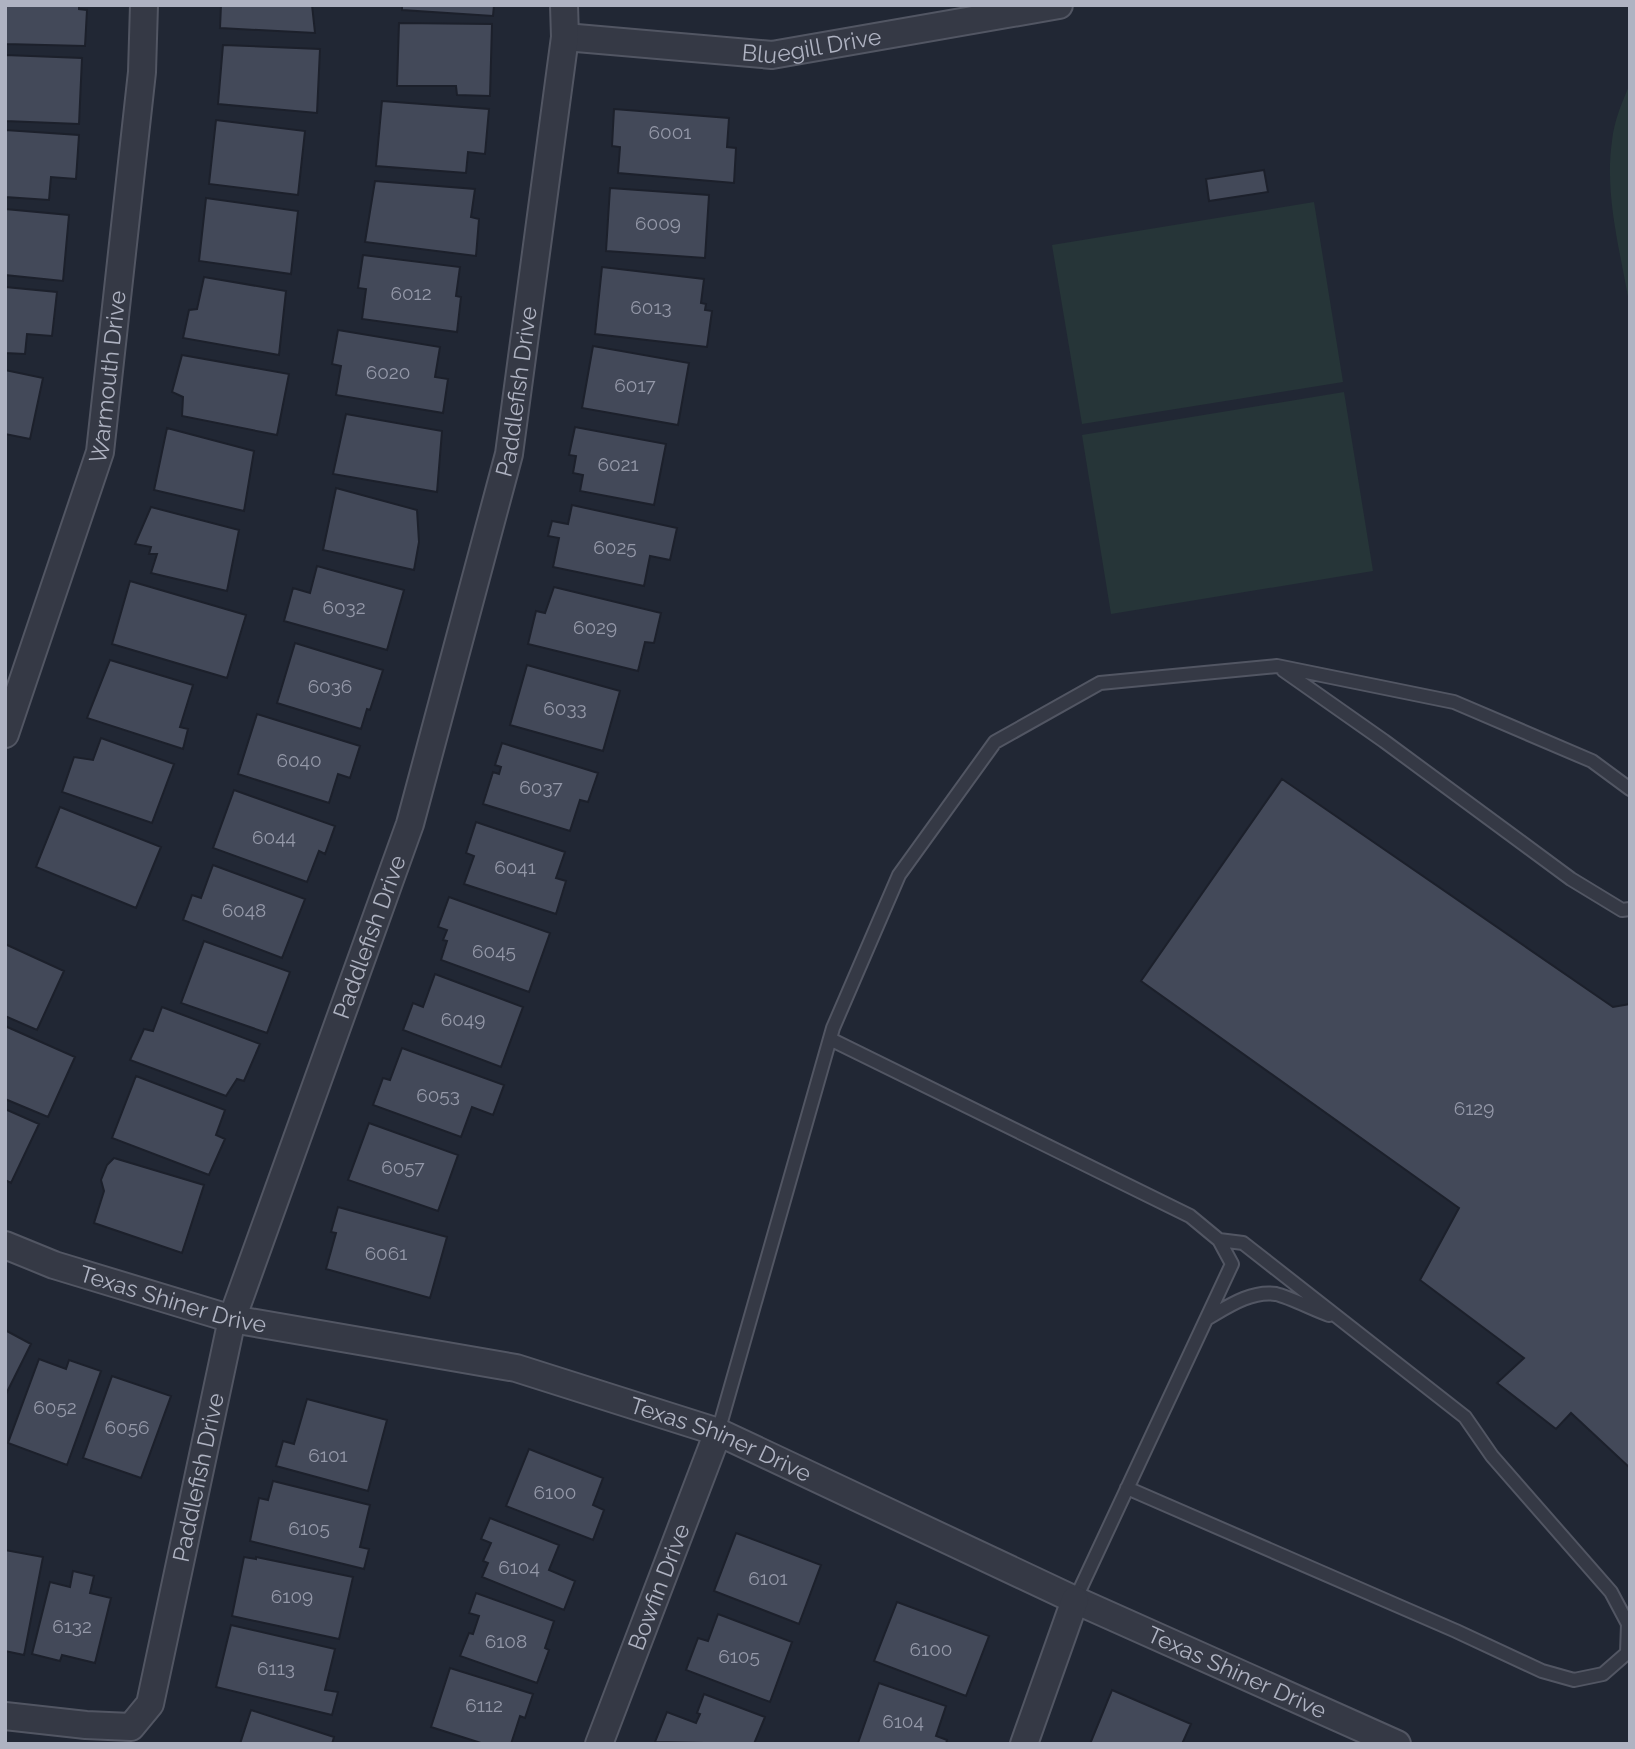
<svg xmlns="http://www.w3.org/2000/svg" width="1635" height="1749" viewBox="0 0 1635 1749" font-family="Raleway,sans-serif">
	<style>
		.green { fill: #263538 }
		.building { fill: #434959; stroke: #1c202b; stroke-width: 2 }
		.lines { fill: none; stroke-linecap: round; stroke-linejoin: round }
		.service-casing { stroke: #525663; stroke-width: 16 }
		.minor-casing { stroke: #525663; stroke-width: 30 }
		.service { stroke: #353945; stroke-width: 12 }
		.minor { stroke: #353945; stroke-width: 26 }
		.labels { text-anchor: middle; stroke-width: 6; stroke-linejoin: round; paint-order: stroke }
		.number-label { font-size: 19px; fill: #9498a8 }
		.street-label { font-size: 23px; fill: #afb3c2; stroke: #1a1e29 }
	</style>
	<rect width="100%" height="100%" fill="#212734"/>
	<path class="green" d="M 1630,84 L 1630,308 C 1621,254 1604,195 1612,141 C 1614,121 1622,102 1630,84 Z
		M 1314,202 L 1343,382 L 1082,424 L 1052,245 Z
		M 1344,392 L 1373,571 L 1111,614 L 1082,435 Z"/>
	<path class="building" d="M 5,5 L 79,5 L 79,9 L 87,10 L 85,46 L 5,44 Z
		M 221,5 L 312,5 L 315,33 L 220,28 Z
		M 402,5 L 494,5 L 493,16 L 402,10 Z
		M 399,23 L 492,24 L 490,96 L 457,95 L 456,86 L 397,86 Z
		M 223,45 L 320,49 L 317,113 L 218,104 Z
		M 5,55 L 82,58 L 79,124 L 5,121 Z
		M 382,101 L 489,109 L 485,154 L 468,152 L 466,173 L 376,166 Z
		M 614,109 L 729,118 L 727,147 L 736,148 L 734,183 L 618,173 L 620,147 L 612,146 Z
		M 216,120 L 305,131 L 298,195 L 209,184 Z
		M 5,130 L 79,135 L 76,179 L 51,177 L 49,200 L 5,197 Z
		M 1264,170 L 1268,192 L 1209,201 L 1206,179 Z
		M 375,181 L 475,189 L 471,217 L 479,219 L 476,256 L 365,242 Z
		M 610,188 L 709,195 L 705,258 L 606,251 Z
		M 206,198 L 298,211 L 291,274 L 199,261 Z
		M 5,209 L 69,215 L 63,281 L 5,275 Z
		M 363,255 L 460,267 L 456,296 L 461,297 L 457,332 L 362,319 L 366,289 L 358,288 Z
		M 602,267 L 704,279 L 701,303 L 706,304 L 705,310 L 712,311 L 707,347 L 595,334 Z
		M 204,277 L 286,291 L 279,355 L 183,338 L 189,310 L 197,309 Z
		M 5,287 L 57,292 L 52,336 L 27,334 L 25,354 L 5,353 Z
		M 338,330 L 440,347 L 435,377 L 448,379 L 443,413 L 336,395 L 341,366 L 332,364 Z
		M 593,346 L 689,363 L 678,425 L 582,408 Z
		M 182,355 L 289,374 L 277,435 L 182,416 L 183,397 L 172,392 Z
		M 5,370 L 43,378 L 30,439 L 5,434 Z
		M 346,414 L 442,431 L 437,492 L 333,474 Z
		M 575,427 L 666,444 L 654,505 L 580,491 L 583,475 L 573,473 L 576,456 L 569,455 Z
		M 167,428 L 254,451 L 244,511 L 154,490 Z
		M 336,488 L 417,510 L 419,542 L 414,570 L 323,550 Z
		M 572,505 L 677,528 L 670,560 L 650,556 L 644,586 L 553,567 L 559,538 L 548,536 L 552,521 L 568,524 Z
		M 151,507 L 239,530 L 227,591 L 151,573 L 157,554 L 149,554 L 151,547 L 135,544 Z
		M 317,566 L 404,590 L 387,650 L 284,621 L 293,588 L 310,593 Z
		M 130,581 L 246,615 L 227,678 L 112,644 Z
		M 554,587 L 661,613 L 654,643 L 645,642 L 638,671 L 528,644 L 536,611 L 545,613 Z
		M 295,643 L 383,670 L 370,710 L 367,709 L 361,729 L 277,703 Z
		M 110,660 L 193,685 L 180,727 L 188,729 L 183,749 L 87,718 Z
		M 527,665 L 620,691 L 603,751 L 510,725 Z
		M 257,714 L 360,746 L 350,778 L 338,774 L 329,803 L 238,774 Z
		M 101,738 L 174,764 L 152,823 L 62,792 L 74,757 L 93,760 Z
		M 502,743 L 598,773 L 588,802 L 580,800 L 570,831 L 483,804 L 493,772 L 499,774 L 501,767 L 495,765 Z
		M 1282,779 L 1613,1007 L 1630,1004 L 1630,1468 L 1571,1413 L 1556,1429 L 1497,1383 L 1524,1358 L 1420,1280 L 1459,1208 L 1141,981 Z
		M 234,790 L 335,826 L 325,854 L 319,851 L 307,882 L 213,848 Z
		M 60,807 L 161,847 L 136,908 L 36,867 Z
		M 476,822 L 565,852 L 556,878 L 566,881 L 556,914 L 464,884 L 474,856 L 466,853 Z
		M 213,865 L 305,899 L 282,958 L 183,920 L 192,895 L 201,898 Z
		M 449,897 L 550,933 L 529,992 L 441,960 L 447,941 L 443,940 L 447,930 L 438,927 Z
		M 204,941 L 290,972 L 267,1033 L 181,1003 Z
		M 5,944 L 64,971 L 37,1030 L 5,1016 Z
		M 435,974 L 523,1007 L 501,1067 L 403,1030 L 413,1003 L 423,1007 Z
		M 162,1007 L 260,1044 L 244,1081 L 237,1079 L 226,1096 L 130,1060 L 144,1029 L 153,1031 Z
		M 5,1026 L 75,1057 L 48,1117 L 5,1099 Z
		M 402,1048 L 504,1085 L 493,1115 L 472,1107 L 461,1137 L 373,1105 L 383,1078 L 390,1080 Z
		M 136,1076 L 225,1110 L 216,1135 L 225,1139 L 209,1175 L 112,1138 Z
		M 5,1109 L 39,1124 L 11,1183 L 5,1180 Z
		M 369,1123 L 458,1155 L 438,1211 L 348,1180 Z
		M 114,1158 L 204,1185 L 182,1253 L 94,1223 L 104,1191 L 101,1180 L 107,1165 Z
		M 338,1207 L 447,1237 L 430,1298 L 326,1269 L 336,1233 L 331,1232 Z
		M 5,1330 L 31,1344 L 5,1396 Z
		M 39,1359 L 66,1369 L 69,1360 L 101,1371 L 67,1465 L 8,1443 Z
		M 112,1376 L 171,1396 L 141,1478 L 83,1458 Z
		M 307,1399 L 387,1420 L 368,1491 L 276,1466 L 283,1441 L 294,1444 Z
		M 529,1449 L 603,1478 L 593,1505 L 604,1510 L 593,1540 L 506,1506 Z
		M 273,1481 L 370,1505 L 360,1547 L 369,1549 L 364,1569 L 250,1541 L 259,1498 L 268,1500 Z
		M 490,1518 L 559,1545 L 549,1570 L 575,1581 L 564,1610 L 482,1577 L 488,1563 L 483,1561 L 491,1543 L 481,1539 Z
		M 736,1533 L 821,1565 L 799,1624 L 714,1591 Z
		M 5,1550 L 43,1557 L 24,1655 L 5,1651 Z
		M 244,1557 L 256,1559 L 256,1557 L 353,1577 L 339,1639 L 232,1616 Z
		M 73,1571 L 94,1576 L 90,1593 L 111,1598 L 95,1663 L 62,1655 L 60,1661 L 32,1654 L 50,1582 L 70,1587 Z
		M 476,1593 L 554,1621 L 545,1648 L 549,1650 L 537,1683 L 460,1656 L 469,1633 L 473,1634 L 479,1616 L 469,1613 Z
		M 897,1602 L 989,1636 L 966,1696 L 874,1661 Z
		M 718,1614 L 792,1642 L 770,1702 L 686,1670 L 698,1638 L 708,1641 Z
		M 231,1625 L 335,1649 L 325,1690 L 338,1692 L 332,1715 L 216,1687 Z
		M 450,1668 L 533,1694 L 525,1718 L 520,1716 L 511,1744 L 484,1744 L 431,1727 Z
		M 879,1683 L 946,1706 L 936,1736 L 947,1740 L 946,1744 L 858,1743 Z
		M 1112,1690 L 1191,1724 L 1182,1744 L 1090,1744 Z
		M 704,1694 L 765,1717 L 754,1744 L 655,1742 L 667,1712 L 696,1723 L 700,1714 L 697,1713 Z
		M 251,1710 L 334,1737 L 332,1744 L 240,1744 Z"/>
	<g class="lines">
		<g class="service-casing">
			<path id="service" d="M 1283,670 L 1384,741 L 1571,879 L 1622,910 L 1630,909
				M 830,1039 L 1190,1216 L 1219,1240 L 1232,1264 L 1075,1600
				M 1208,1318 C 1227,1307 1252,1290 1276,1294 C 1289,1297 1315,1310 1329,1315
				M 718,1432 L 833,1028 L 899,875 L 995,742 L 1100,683 L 1277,666 L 1454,702 L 1592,761 L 1630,789
				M 1127,1488 L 1456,1631 L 1542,1671 L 1574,1680 L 1603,1674 L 1627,1653 L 1628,1624 L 1611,1592 L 1492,1456 L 1465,1417 L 1243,1243 L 1219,1240"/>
		</g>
		<g class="minor-casing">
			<g id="minor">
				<path id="s1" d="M 565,37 L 772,55 L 1059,5"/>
				<path id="s2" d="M 5,734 L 100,452 L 142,72 L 144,5"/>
				<path id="s3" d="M 5,1245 L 54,1265 L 232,1319 L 516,1368 L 718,1432 L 1075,1600 L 1397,1744"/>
				<path id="s4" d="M 5,1716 L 86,1725 L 131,1727 L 150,1704 L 232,1319 L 410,824 L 509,454 L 565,37 L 564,5"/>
				<path id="s5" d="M 599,1744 L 718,1432"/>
				<path d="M 1024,1744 L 1075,1600"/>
			</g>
		</g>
		<use href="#service" class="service"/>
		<use href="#minor" class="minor"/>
	</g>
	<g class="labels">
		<g class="number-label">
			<text x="670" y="139">6001</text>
			<text x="658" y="230">6009</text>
			<text x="411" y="300">6012</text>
			<text x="651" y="314">6013</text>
			<text x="388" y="379">6020</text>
			<text x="635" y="392">6017</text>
			<text x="618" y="471">6021</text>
			<text x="615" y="554">6025</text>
			<text x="344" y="614">6032</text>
			<text x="595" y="634">6029</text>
			<text x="330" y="693">6036</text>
			<text x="565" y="715">6033</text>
			<text x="299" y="767">6040</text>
			<text x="541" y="794">6037</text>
			<text x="274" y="844">6044</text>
			<text x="515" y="874">6041</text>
			<text x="244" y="917">6048</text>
			<text x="494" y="958">6045</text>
			<text x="463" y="1026">6049</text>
			<text x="438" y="1102">6053</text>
			<text x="1474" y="1115">6129</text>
			<text x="403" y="1174">6057</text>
			<text x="386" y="1260">6061</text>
			<text x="55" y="1414">6052</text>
			<text x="127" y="1434">6056</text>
			<text x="328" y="1462">6101</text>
			<text x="555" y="1499">6100</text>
			<text x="309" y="1535">6105</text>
			<text x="519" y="1574">6104</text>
			<text x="768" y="1585">6101</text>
			<text x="292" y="1603">6109</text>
			<text x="72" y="1633">6132</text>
			<text x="506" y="1648">6108</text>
			<text x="931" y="1656">6100</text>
			<text x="739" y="1663">6105</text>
			<text x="276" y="1675">6113</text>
			<text x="484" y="1712">6112</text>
			<text x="903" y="1728">6104</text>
		</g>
		<g class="street-label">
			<text dy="8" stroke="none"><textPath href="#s1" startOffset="248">Bluegill Drive</textPath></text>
			<text dy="8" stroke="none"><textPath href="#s2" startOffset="373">Warmouth Drive</textPath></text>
			<text dy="8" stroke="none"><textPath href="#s4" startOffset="1522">Paddlefish Drive</textPath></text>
			<text dy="8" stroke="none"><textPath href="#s4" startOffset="956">Paddlefish Drive</textPath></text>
			<text dy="8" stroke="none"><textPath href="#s3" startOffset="177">Texas Shiner Drive</textPath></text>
			<text dy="8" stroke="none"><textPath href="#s3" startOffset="744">Texas Shiner Drive</textPath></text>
			<text dy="8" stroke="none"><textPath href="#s4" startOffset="388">Paddlefish Drive</textPath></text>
			<text dy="8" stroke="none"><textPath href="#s5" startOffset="168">Bowfin Drive</textPath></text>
			<text dy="8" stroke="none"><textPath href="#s3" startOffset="1311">Texas Shiner Drive</textPath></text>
		</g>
	</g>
	<rect width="1635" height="1749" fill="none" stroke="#afb3c2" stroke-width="14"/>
</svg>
